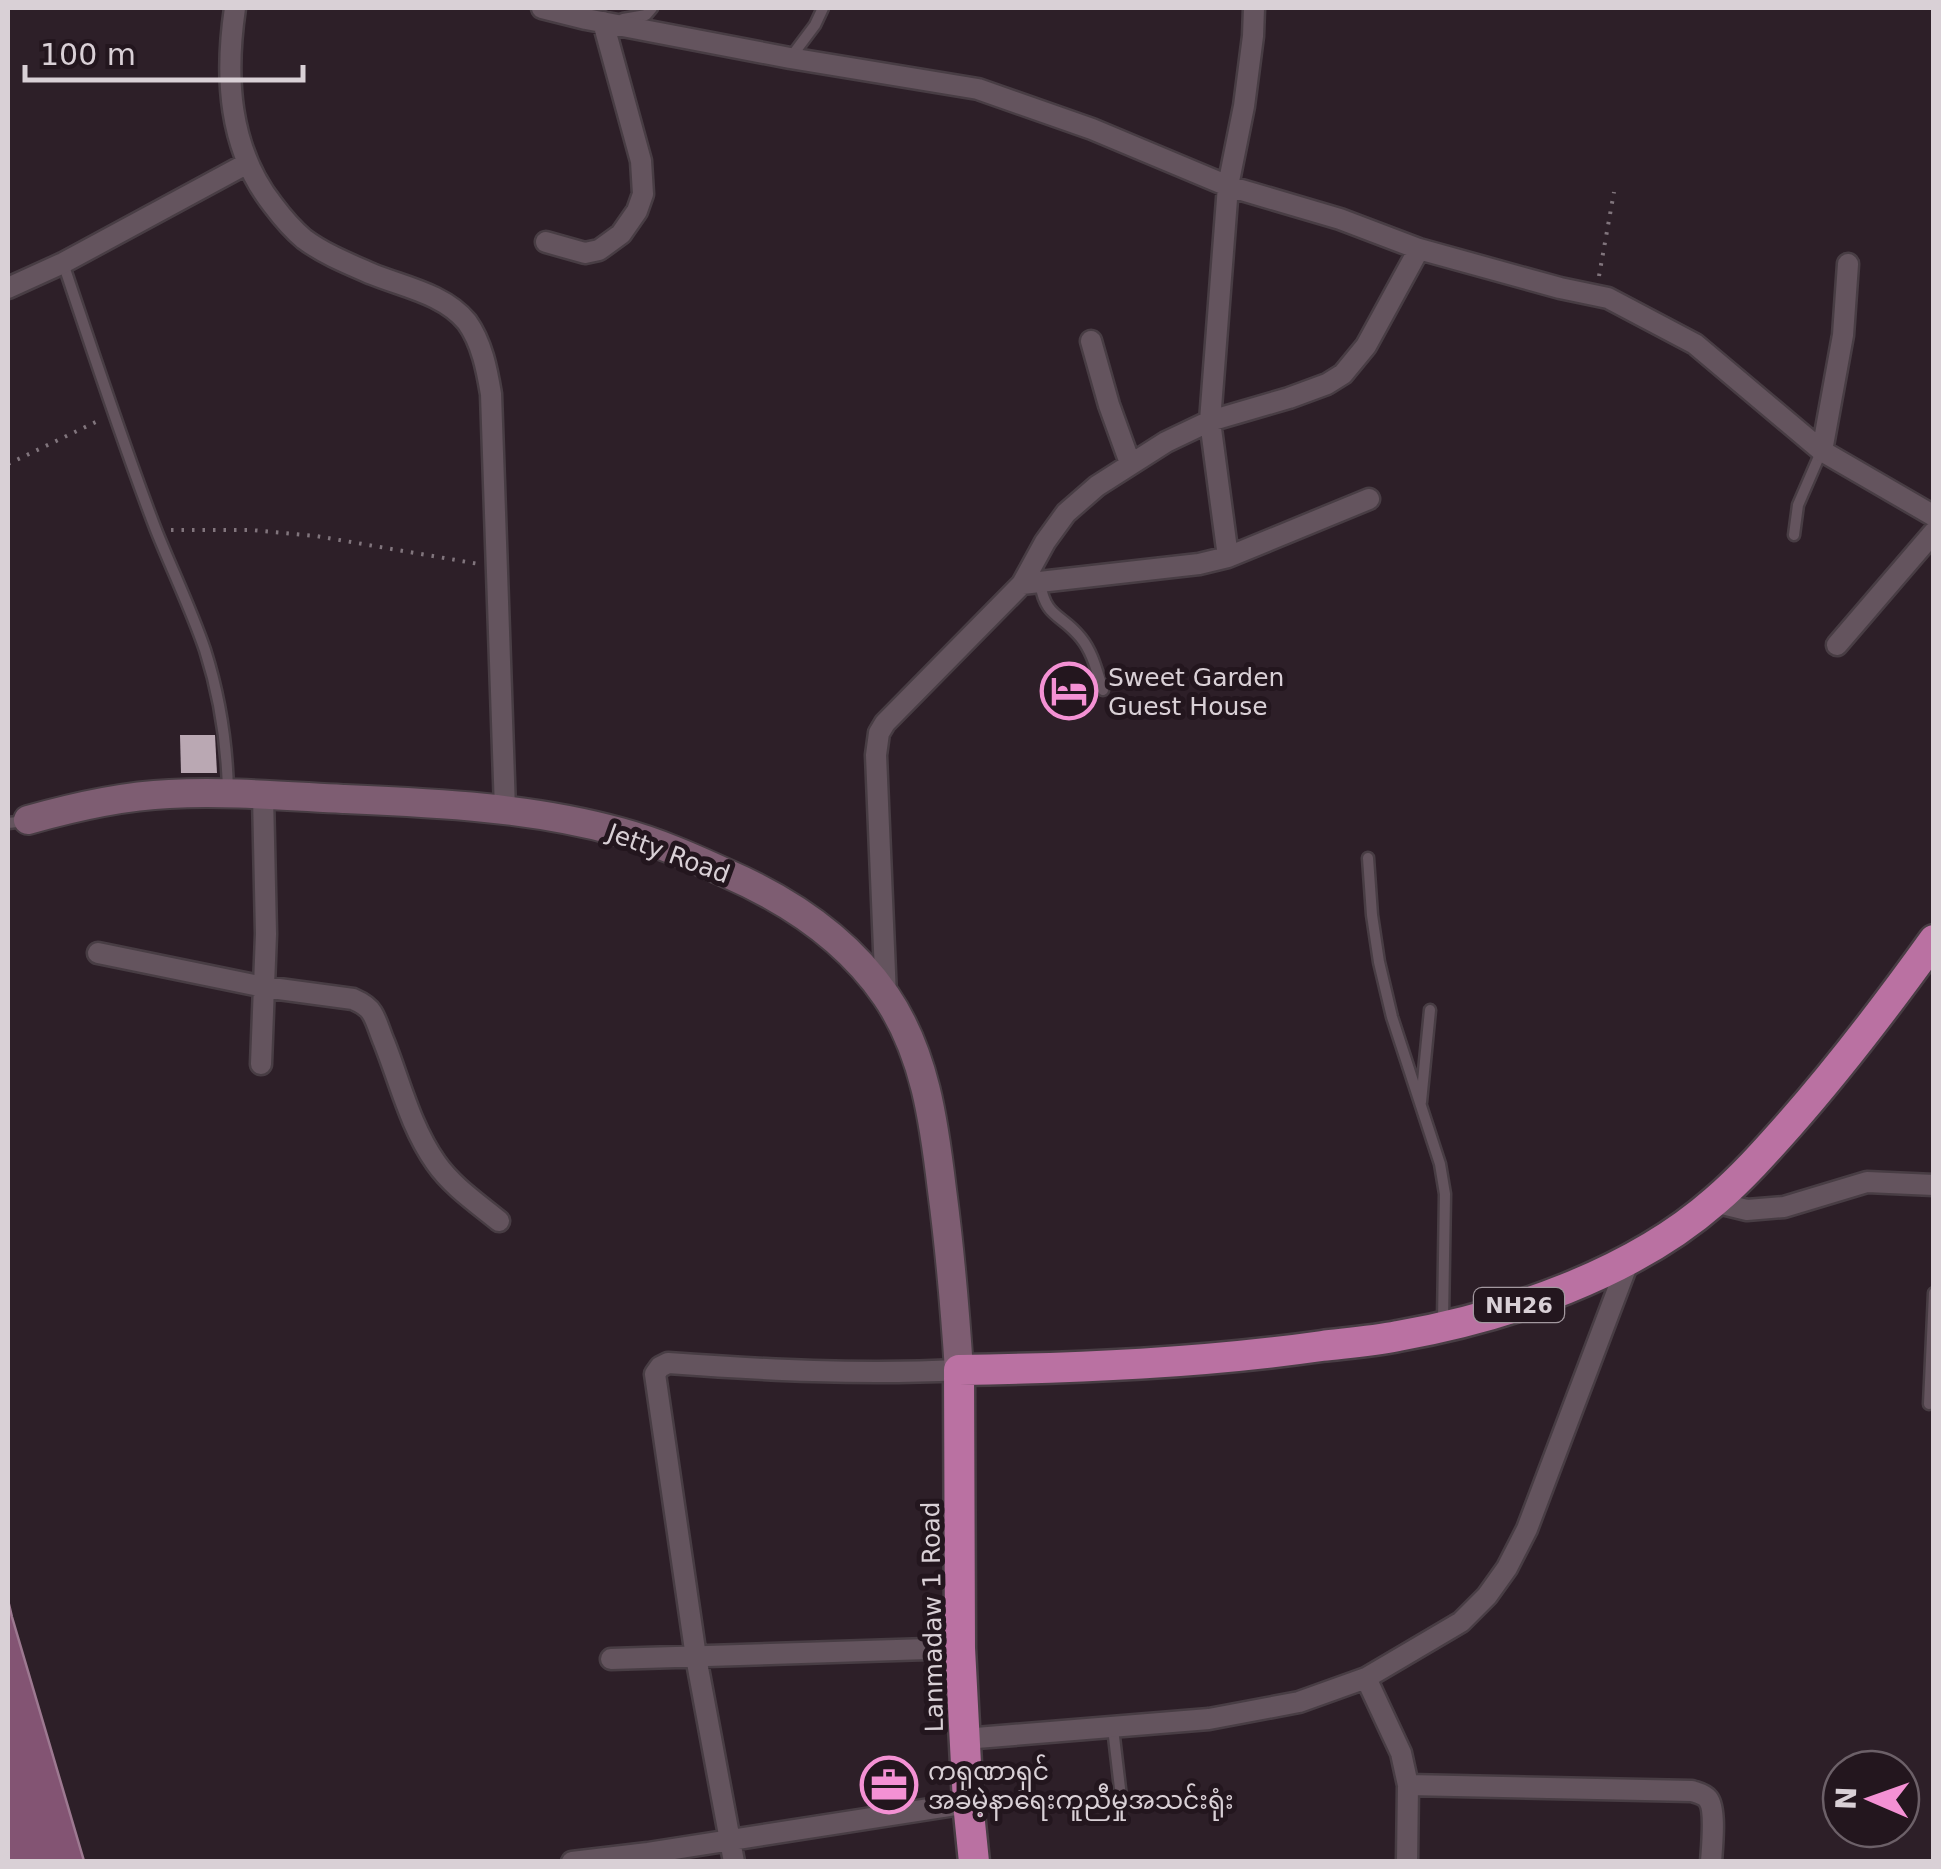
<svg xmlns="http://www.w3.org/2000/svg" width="1941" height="1869" viewBox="0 0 1941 1869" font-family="'DejaVu Sans','Noto Sans Myanmar',sans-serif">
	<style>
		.water { fill: #835473; stroke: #9d7991; stroke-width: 2.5 }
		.building { fill: #baa8b3 }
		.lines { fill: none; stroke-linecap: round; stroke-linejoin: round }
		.lane-casing { stroke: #483d44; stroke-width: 15 }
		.street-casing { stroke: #483d44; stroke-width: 25 }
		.secondary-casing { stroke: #483d44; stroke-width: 32 }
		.highway-casing { stroke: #483d44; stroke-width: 35 }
		.path { stroke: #81757d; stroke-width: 4; stroke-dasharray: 2.5 8; stroke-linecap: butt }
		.lane { stroke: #64545e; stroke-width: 10 }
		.street { stroke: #64545e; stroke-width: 20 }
		.secondary { stroke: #7e5d72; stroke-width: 28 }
		.highway { stroke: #ba71a2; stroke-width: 30 }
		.labels { text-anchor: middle; stroke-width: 10; stroke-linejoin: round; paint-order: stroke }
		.shield { fill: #23161e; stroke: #a2989f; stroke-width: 2.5 }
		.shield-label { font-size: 22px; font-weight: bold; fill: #d9d0d6 }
		.poi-label { font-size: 25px; fill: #d9d0d6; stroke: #23161e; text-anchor: start }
		.street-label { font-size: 25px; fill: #d9d0d6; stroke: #23161e }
	</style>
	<rect width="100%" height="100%" fill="#2d1f28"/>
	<path class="water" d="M 8,1600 L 12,1617 L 84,1861 L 8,1861 Z"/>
	<path class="building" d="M 180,735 L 215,735 L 217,773 L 181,773 Z"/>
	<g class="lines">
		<g class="lane-casing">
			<path id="lane" d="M 623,19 L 646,15 L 652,8
				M 791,57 L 815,25 L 823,8
				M 63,263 C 93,352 122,442 156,530 C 172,570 191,609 205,650 C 220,697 227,743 228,792
				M 1794,535 L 1798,505 L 1821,452
				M 1040,583 C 1046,619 1061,613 1081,638 C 1093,653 1097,672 1103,690
				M 8,823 L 27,821
				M 1368,858 L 1372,915 L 1379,962 L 1392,1017 L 1440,1164 L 1445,1194 L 1443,1321
				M 1421,1102 L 1430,1010
				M 1929,1404 L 1934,1293
				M 1113,1728 L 1121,1797"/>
		</g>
		<g class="street-casing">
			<path id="street" d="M 235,8 C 225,76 228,148 273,205 C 282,217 292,229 304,239 C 324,254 349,264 372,274 C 404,287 444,294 467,322 C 482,343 487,370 491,394 L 505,810
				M 542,8 L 586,19 L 790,58 L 978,89 L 1092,129 L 1228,186 L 1340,219 L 1419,249 L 1560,288 L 1608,298 L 1695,344 L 1822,451 L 1934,516
				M 546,242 L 585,253 L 599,250 L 621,234 L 637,211 L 643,194 L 641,161 L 603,22
				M 8,288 L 63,263 L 246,164
				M 1091,341 L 1109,405 L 1130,463
				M 1822,451 L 1843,335 L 1848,264
				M 1228,557 L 1210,421 L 1228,186 L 1244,106 L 1253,36 L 1254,8
				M 1022,584 L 1199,564 L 1228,557 L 1369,499
				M 1837,645 L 1934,532
				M 98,953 L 264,987 L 353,999 C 360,1002 368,1006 372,1013 C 377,1021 380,1033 384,1042 C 400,1082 410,1126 436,1163 C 452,1186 477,1203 499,1221
				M 886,997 L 876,755 L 879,733 L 885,723 L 1022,584 L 1045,542 L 1066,513 L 1097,486 L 1166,442 L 1210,421 L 1289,398 L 1327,384 L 1343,374 L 1366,346 L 1419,249
				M 261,1064 L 266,934 L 263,795
				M 1714,1202 L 1747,1210 L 1784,1207 L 1867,1182 L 1934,1185
				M 611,1659 L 960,1648
				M 1366,1678 L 1401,1753 L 1408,1785 L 1407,1862
				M 964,1739 L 1209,1719 L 1299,1702 L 1366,1678 L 1461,1622 L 1487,1596 L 1507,1568 L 1527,1529 L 1629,1260
				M 1408,1785 L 1692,1791 C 1698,1793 1704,1794 1708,1799 C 1716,1809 1712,1847 1711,1862
				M 572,1862 L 648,1853 L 968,1803
				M 734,1862 L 696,1657 L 655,1374 L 660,1367 L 668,1363 C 765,1370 862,1375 959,1370"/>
		</g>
		<g class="secondary-casing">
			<path id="secondary" d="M 28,820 C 74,807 121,796 169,794 C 227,791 285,796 343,799 C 435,803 530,807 620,832 C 657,842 691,857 726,873 C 788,900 847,939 886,996 C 925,1053 934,1122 942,1190 C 950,1250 955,1310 959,1370"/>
		</g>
		<g class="highway-casing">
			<path id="highway" d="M 974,1862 L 968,1803 L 960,1648 L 959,1370 C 1081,1368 1202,1363 1322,1346 C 1347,1343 1373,1341 1398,1336 C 1506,1317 1632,1274 1715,1201 C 1742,1178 1766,1151 1789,1125 C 1841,1066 1888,1004 1934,940"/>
		</g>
		<path class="path" d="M 1599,276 L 1614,192
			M 8,464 L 100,420
			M 171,530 L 251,530 L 316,536 L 479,564"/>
		<use href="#lane" class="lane"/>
		<use href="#street" class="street"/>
		<use href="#secondary" class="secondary"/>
		<use href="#highway" class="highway"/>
	</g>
	<defs>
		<g id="hotel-ring" transform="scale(2.875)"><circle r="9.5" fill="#23161e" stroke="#f491d4" stroke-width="1.5"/><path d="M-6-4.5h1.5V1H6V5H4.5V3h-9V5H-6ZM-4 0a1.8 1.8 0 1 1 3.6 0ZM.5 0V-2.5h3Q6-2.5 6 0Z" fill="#f491d4"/></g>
		<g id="office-ring" transform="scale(2.875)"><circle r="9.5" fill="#23161e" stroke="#f491d4" stroke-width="1.5"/><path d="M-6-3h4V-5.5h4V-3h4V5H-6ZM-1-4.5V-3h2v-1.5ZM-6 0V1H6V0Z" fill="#f491d4"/></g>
	</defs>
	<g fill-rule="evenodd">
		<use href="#hotel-ring" x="1069" y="691"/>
		<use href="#office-ring" x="889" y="1785"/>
	</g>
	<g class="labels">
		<rect class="shield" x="1474" y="1288" width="90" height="34" rx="8"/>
		<g class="shield-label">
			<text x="1519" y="1313">NH26</text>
		</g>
		<g class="poi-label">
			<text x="1108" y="686">Sweet Garden<tspan x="1108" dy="29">Guest House</tspan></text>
			<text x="928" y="1780">ကရုဏာရှင်<tspan x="928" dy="29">အခမဲ့နာရေးကူညီမှုအသင်းရုံး</tspan></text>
		</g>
		<g class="street-label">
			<text transform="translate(669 853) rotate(20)" y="9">Jetty Road</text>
			<text transform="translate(932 1617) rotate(-91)" y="9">Lanmadaw 1 Road</text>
		</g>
	</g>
	<rect width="1941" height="1869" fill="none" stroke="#d9d0d6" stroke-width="20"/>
	<g transform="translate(1871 1799) rotate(272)"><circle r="48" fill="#23161e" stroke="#6c6068" stroke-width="2.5"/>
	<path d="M0-8L18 38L0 25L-18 38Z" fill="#f491d4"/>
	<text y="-15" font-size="28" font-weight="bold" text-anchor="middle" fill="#d9d0d6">N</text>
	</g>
	<path d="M25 65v15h278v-15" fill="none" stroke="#d9d0d6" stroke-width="5"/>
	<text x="40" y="65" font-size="30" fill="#d9d0d6" stroke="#23161e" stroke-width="8" paint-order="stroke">100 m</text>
</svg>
